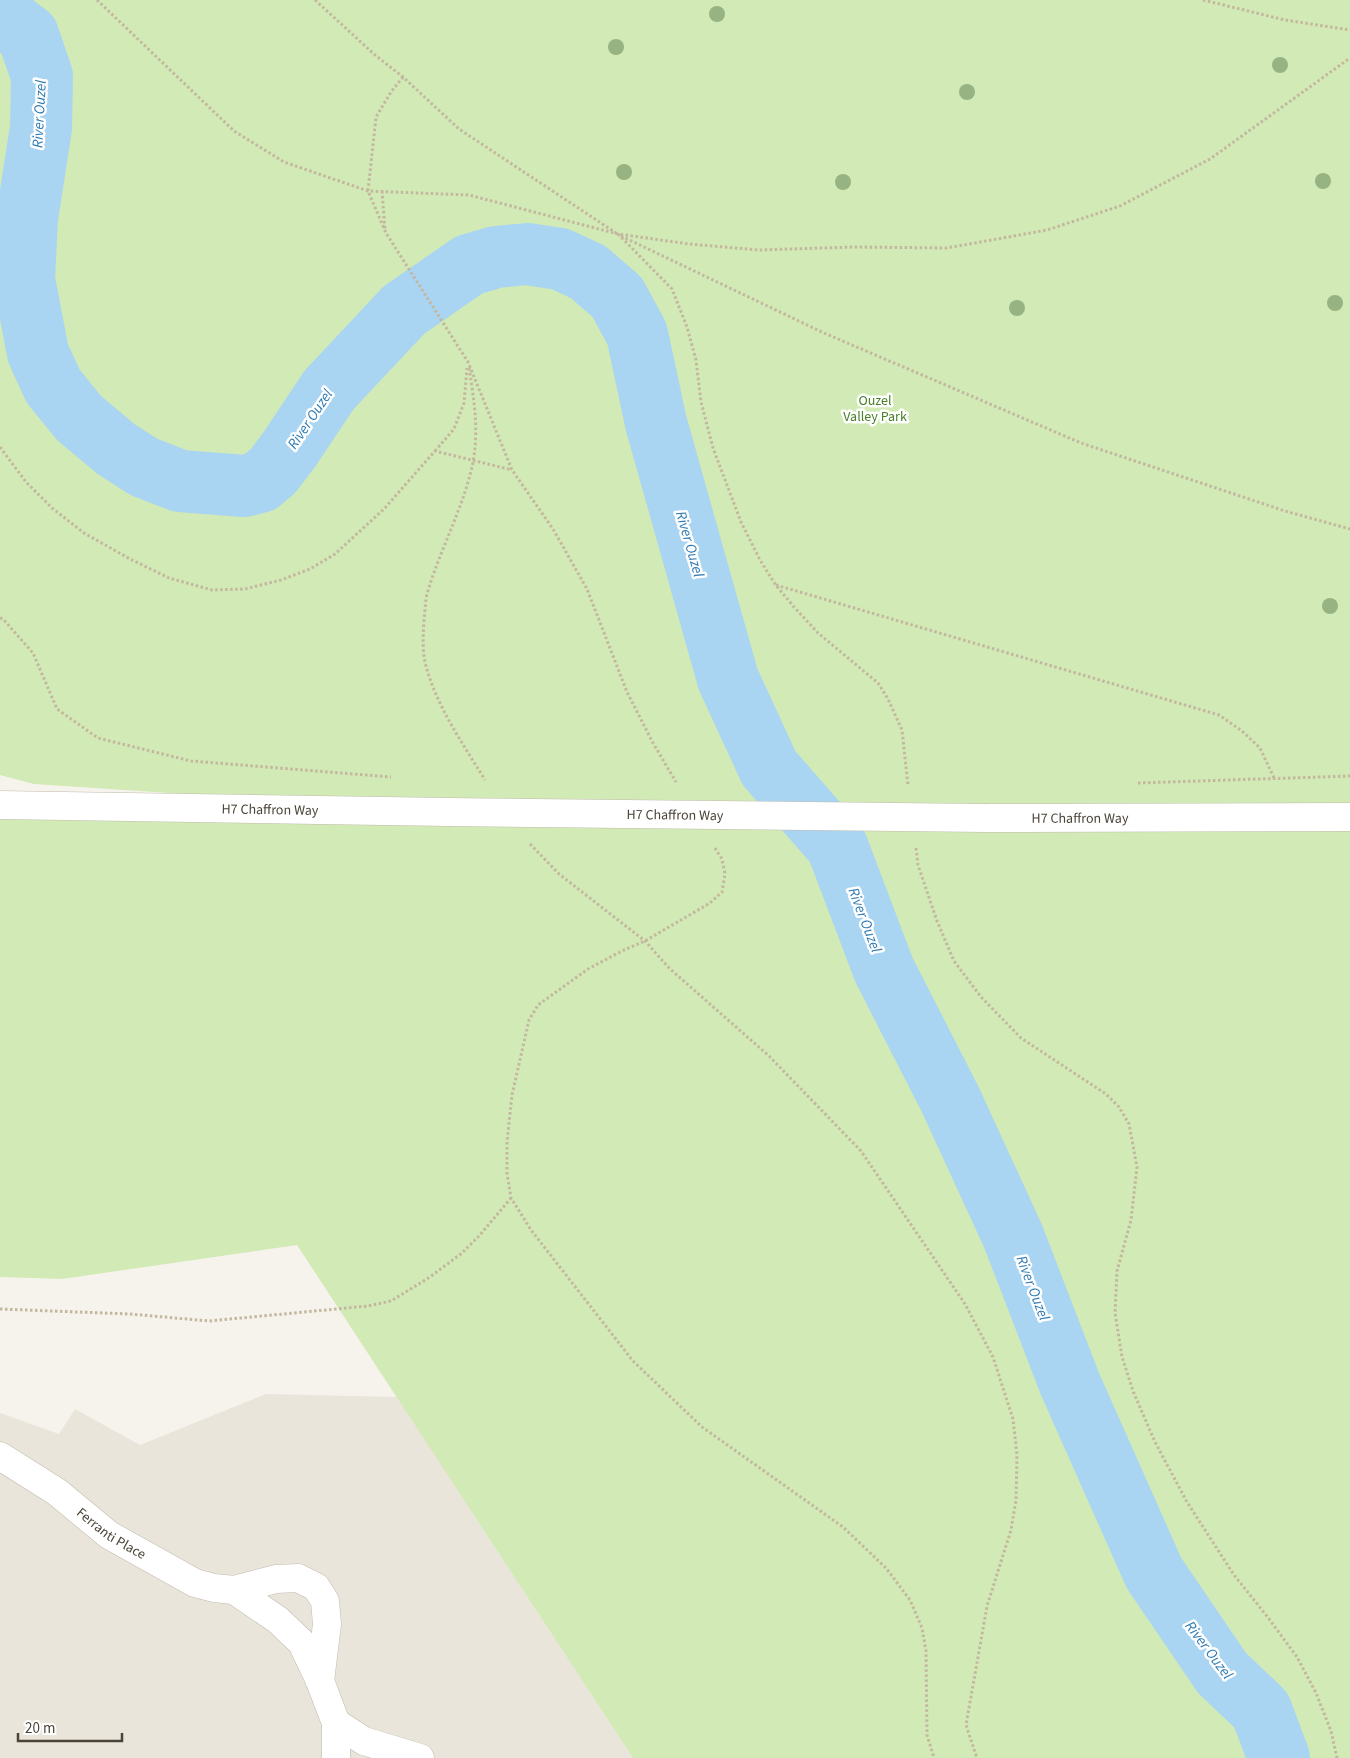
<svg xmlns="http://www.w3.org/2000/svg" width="1350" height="1758" viewBox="0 0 1350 1758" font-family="'Source Sans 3',sans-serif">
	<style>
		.residential { fill: #eae5da }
		.green { fill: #d2eab5 }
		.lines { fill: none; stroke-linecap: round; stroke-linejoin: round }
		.river { stroke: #a9d4f2; stroke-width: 62 }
		.minor-casing { stroke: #c2bbae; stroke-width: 29 }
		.path { stroke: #c4b79f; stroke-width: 3; stroke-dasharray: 2.5 2.5; stroke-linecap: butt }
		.minor { stroke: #fff; stroke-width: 28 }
		.minor-bridge-casing { stroke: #c2bbae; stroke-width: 29; stroke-linecap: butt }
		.minor-bridge { stroke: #fff; stroke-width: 28 }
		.tree { fill: #97b381 }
		.labels { text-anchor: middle; stroke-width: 5; stroke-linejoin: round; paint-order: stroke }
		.park-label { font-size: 14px; fill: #4a7f2a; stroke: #fff }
		.street-label { font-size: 14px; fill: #4b4439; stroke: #fff }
		.water-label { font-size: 15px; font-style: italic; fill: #2e7ab2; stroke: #fff }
	</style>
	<rect width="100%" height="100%" fill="#f6f3ec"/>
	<path class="residential" d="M 266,1394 L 397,1397 L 633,1758 L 0,1758 L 0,1413 L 59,1434 L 75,1409 L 140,1445 Z"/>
	<path class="green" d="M 0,0 L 1350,0 L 1350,1758 L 633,1758 L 297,1245 L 62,1279 L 0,1277 L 0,797 L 427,810 L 34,784 L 0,775 Z"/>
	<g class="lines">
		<path class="river" d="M 0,14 L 28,35 L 42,76 L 41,128 L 27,218 L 24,279 L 38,353 L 53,386 L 79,418 L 116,449 L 144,467 L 180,481 L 244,486 L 260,482 L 273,471 L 289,450 L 329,390 L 404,310 L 469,265 L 496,257 L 527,254 L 560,259 L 588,272 L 617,297 L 637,334 L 656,423 L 728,679 L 769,768 L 837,846 L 884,970 L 950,1099 L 1013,1236 L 1070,1384 L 1154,1573 L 1222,1673 L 1261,1710 L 1279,1758"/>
		<g class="minor-casing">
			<g id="minor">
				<path id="s1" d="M 0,805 L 449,812"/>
				<path id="s2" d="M 986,818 L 1350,817"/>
				<path id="s3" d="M 0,1456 L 57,1492 L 109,1535 L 195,1583 L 214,1588 L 234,1590 L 276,1579 L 298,1578 L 316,1587 L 325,1601 L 327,1624 L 320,1681"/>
				<path d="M 234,1590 L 278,1620 L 302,1643 L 320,1681 L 336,1723 L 336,1758"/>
				<path d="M 336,1723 L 364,1741 L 420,1758"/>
			</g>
		</g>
		<path class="path" d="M 97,0 L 234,131 L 284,162 L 368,191 L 469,195 L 618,234 L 689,244 L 759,250 L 855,247 L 947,248 L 1047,230 L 1120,206 L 1210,159 L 1350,58
			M 315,0 L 375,55 L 403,77 L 459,129 L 616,233
			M 1203,0 L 1285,20 L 1350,30
			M 403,77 L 391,92 L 376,117 L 368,191 L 386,233 L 468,362 L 512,470 L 553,529 L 587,589 L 627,692 L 653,743 L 676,782
			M 382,191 L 385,230
			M 618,234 L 672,289 L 687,327 L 696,360 L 701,402 L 713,448 L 741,522 L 760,560 L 775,584 L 794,607 L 818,633 L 878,683 L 888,699 L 902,730 L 908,785
			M 621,236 L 824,333 L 1081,443 L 1285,511 L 1350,529
			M 469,368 C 474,399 479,430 473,462 C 464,507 440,549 427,594 C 425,603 425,612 424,621 C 423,636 422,651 426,666 C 437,707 463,744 485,780
			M 0,447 L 26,482 L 52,508 L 84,533 L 130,559 L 169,578 L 212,590 L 245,589 L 281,580 L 310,569 L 335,554 L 384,509 L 435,451 L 512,470
			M 435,451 L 454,429 L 464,403 L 467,368
			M 776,585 L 1219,715 L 1242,731 L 1260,748 L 1275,780
			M 0,618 L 3,619 L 33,653 L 57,709 L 98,738 L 191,761 L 391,777
			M 1138,783 L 1350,776
			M 530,844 L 559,874 L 645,941 L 669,968 L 769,1056 L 861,1151 L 965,1304 L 993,1357 L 1013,1419 L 1017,1455 L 1016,1500 L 1011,1530 L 987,1606 L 966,1725 L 977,1758
			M 715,848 L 722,859 L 725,874 L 722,892 L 710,903 L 645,941 L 622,951 L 588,969 L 538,1005 L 529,1020 L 512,1095 L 507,1142 L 507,1173 L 511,1198 L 531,1230 L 633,1361 L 702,1427 L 843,1527 L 886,1568 L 910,1600 L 922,1628 L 926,1651 L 927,1735 L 934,1758
			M 916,848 L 918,865 L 937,921 L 954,961 L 981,997 L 1021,1038 L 1106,1094 L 1119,1107 L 1129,1124 L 1137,1167 L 1131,1220 L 1117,1271 L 1115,1313 L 1122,1357 L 1133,1391 L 1155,1442 L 1187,1502 L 1234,1575 L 1266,1615 L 1297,1657 L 1316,1693 L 1331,1731 L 1337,1758
			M 0,1309 L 130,1314 L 209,1321 L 368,1306 L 391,1301 L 430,1277 L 462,1253 L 479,1236 L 511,1198"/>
		<use href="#minor" class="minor"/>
		<g class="minor-bridge-casing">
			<g id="minor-bridge">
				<path id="s4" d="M 449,812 L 986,818"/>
			</g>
		</g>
		<use href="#minor-bridge" class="minor-bridge"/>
	</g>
	<g class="tree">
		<circle cx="717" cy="14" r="8"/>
		<circle cx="616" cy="47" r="8"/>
		<circle cx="1280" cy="65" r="8"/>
		<circle cx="967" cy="92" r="8"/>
		<circle cx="624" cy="172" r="8"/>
		<circle cx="1323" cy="181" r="8"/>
		<circle cx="843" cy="182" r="8"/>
		<circle cx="1335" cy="303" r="8"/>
		<circle cx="1017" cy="308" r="8"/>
		<circle cx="1330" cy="606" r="8"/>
	</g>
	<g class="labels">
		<g class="park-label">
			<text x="875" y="405">Ouzel<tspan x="875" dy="16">Valley Park</tspan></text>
		</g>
		<g class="street-label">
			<text dy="5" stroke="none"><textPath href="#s1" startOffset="270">H7 Chaffron Way</textPath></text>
			<text dy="5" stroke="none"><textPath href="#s4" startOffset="226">H7 Chaffron Way</textPath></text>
			<text dy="5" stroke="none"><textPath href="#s2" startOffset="94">H7 Chaffron Way</textPath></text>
			<text dy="5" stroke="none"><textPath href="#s3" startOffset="136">Ferranti Place</textPath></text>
		</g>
		<g class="water-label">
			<text transform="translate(39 114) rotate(-87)" y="5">River Ouzel</text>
			<text transform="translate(310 419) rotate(-56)" y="5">River Ouzel</text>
			<text transform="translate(690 544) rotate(74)" y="5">River Ouzel</text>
			<text transform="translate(865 920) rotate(69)" y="5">River Ouzel</text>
			<text transform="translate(1033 1288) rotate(69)" y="5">River Ouzel</text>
			<text transform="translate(1209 1650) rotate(53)" y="5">River Ouzel</text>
		</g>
	</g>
	<path d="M18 1733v8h104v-8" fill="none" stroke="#4b4439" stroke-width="2.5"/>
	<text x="25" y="1733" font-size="15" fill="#4b4439" stroke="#ffffff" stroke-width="4" paint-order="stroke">20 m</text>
</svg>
